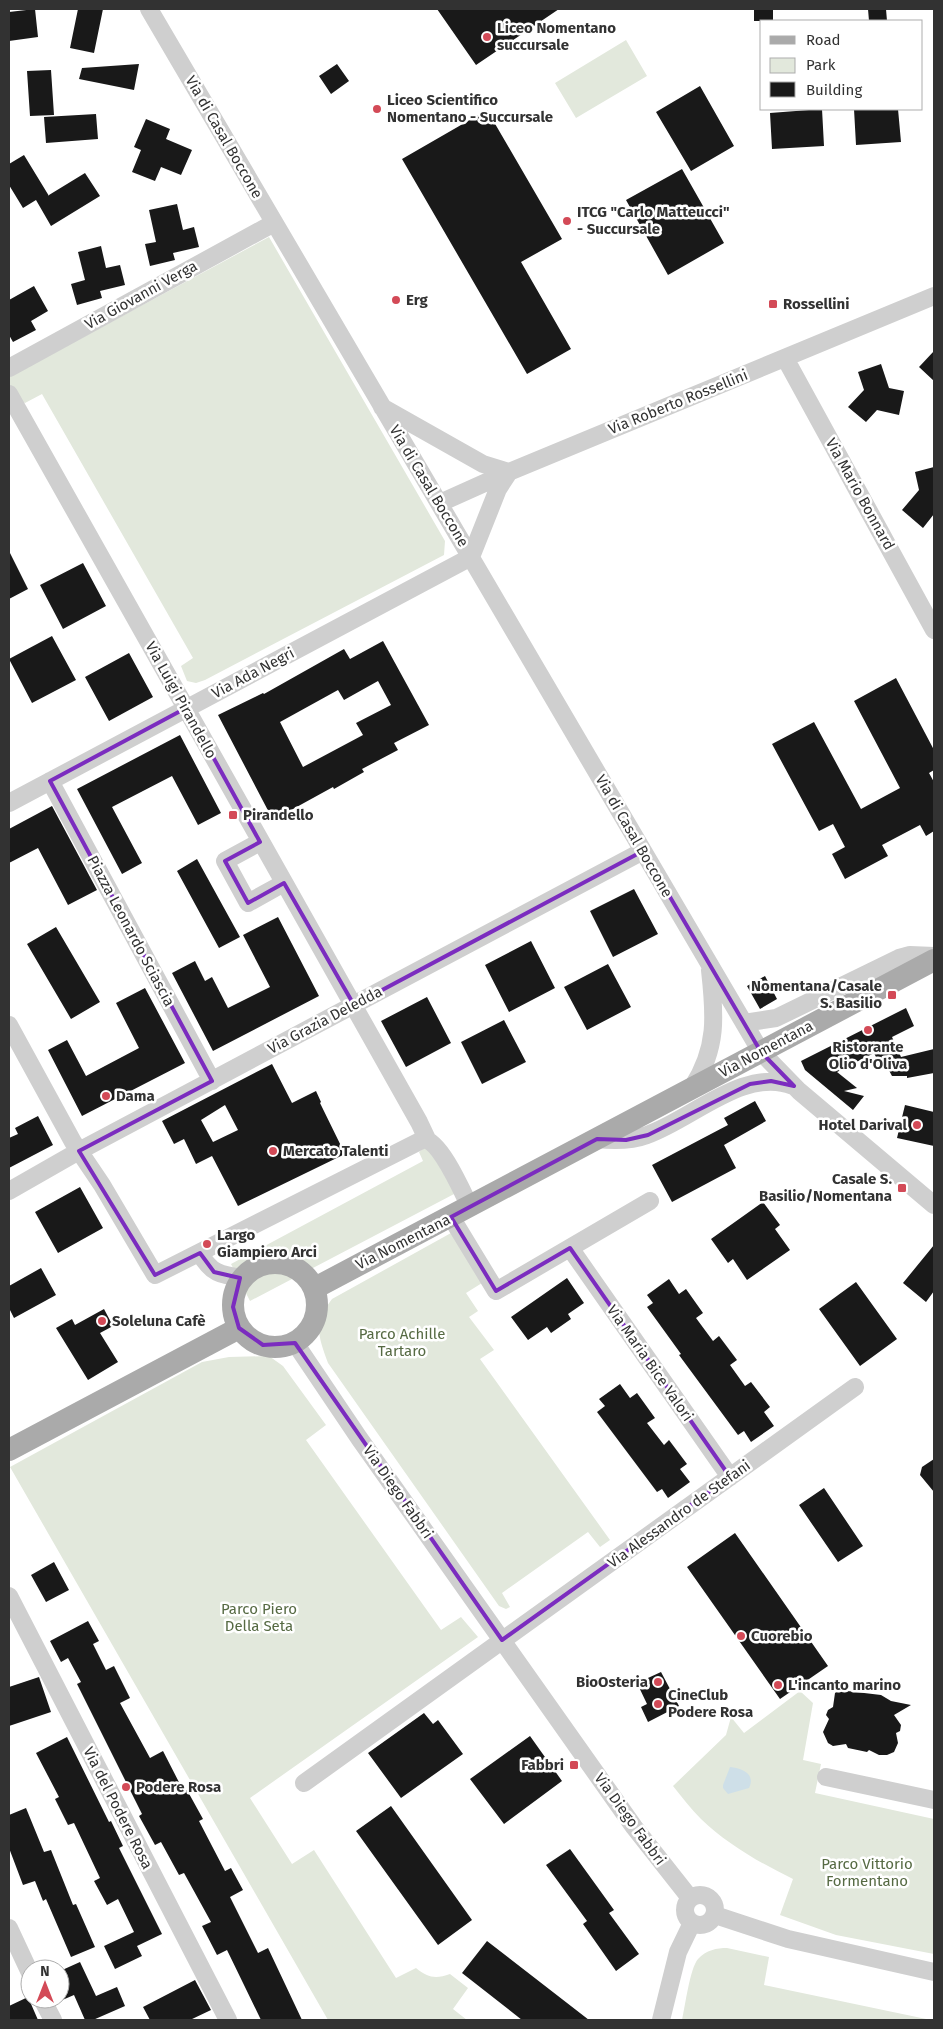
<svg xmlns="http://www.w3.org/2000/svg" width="943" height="2029" viewBox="0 0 943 2029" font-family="'Fira Sans',sans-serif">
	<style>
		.green { fill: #e2e8dc }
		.water { fill: #cedfe8 }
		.building { fill: #191919; fill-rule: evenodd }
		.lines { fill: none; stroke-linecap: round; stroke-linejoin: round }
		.minor { stroke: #cfcfcf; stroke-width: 18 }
		.major { stroke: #aaa; stroke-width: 22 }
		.marked { fill: none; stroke: #7b2cbf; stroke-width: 4; stroke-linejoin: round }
		.poi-dot { fill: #d34a57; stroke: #fff; stroke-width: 2 }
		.labels { text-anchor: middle; stroke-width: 5; stroke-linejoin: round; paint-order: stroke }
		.poi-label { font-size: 15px; font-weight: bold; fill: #323232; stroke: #fff; text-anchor: start }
		.street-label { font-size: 15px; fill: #323232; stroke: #fff }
		.park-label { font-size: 15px; fill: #566a43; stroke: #fff }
	</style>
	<rect width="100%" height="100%" fill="#fff"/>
	<path class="green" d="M 626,40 L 647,76 L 576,118 L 555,83 Z
		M 269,237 L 445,541 L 444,555 L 205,680 L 196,683 L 187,681 L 181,666 L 193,658 L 42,394 L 25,403 C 14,398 9,389 9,377 Z
		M 427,1146 L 456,1193 L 250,1301 L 231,1264 L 423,1161 L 419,1152 Z
		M 451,1233 L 482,1283 L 466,1293 L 478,1311 L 469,1317 L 494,1350 L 480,1359 L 610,1540 L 600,1547 L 588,1532 L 502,1593 L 510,1607 L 506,1609 L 499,1606 L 328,1363 C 318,1335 313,1324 332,1299 Z
		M 269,1356 L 283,1366 L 326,1425 L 306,1440 L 441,1630 L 461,1617 L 478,1637 L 250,1798 L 292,1864 L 314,1850 L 396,1978 L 416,1968 C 428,1978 436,1979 450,1974 L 468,1988 L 453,2009 L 467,2020 L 328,2020 L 10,1467 L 202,1362 L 229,1357 Z
		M 800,1691 L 813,1703 L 803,1760 L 821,1764 L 815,1793 L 934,1819 L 934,1954 L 836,1935 L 780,1915 L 793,1879 C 760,1863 727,1844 701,1819 C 691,1809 682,1797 673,1786 L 726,1735 L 731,1717 L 744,1733 Z
		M 727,1948 L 769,1957 L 764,1985 L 931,2020 L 682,2020 C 685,2007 690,1968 698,1959 C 706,1950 717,1948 727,1948 Z"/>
	<path class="water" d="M 730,1767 C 742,1768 756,1774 749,1788 L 728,1794 L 723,1788 L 723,1785 Z"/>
	<path class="building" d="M 35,9 L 38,37 L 9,41 L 9,12 Z
		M 78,9 L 103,9 L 94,53 L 70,48 Z
		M 437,9 L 559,9 L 476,65 Z
		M 773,9 L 773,21 L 754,21 L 754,10 Z
		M 868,9 L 886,9 L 887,21 L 869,21 Z
		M 139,64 L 134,90 L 79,79 L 82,68 Z
		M 337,64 L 349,81 L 331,94 L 319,76 Z
		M 51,70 L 54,115 L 30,116 L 27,71 Z
		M 700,86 L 734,146 L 691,171 L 656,112 Z
		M 822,109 L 824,146 L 772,149 L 770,113 Z
		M 854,109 L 898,109 L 901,142 L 856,145 Z
		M 487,110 L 562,239 L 521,262 L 571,349 L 527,374 L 402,159 Z
		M 96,114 L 98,139 L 46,143 L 44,117 Z
		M 146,119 L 170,129 L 166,139 L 192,150 L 181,175 L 161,167 L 155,181 L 132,172 L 141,150 L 134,147 Z
		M 24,155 L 49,196 L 49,195 L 85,173 L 100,196 L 51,226 L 36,200 L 23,208 L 9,185 L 9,164 Z
		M 682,169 L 724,243 L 668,275 L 626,200 Z
		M 177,204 L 183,230 L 194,227 L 199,247 L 173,253 L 175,260 L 150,266 L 145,244 L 156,242 L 149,210 Z
		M 101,246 L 106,268 L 120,265 L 125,285 L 100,291 L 102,298 L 77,305 L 71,284 L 85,280 L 78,252 Z
		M 34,286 L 48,311 L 31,321 L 36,330 L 13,342 L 9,335 L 9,300 Z
		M 934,351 L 934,381 L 919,367 Z
		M 881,364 L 889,388 L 904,391 L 899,415 L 877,410 L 866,422 L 848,407 L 864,390 L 858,372 Z
		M 934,467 L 934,514 L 923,528 L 902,510 L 919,490 L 915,472 Z
		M 9,551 L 28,589 L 9,599 Z
		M 83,563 L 106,606 L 63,629 L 40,585 Z
		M 52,636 L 76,680 L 32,703 L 9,659 Z
		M 383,641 L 429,725 L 394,743 L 398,750 L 362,769 L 364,772 L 334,789 L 333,787 L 273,820 L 218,715 L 263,693 L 264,694 L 344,649 L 350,659 ZM 378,681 L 391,705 L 356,723 L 363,735 L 303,767 L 280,722 L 338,690 L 344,700 Z
		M 129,653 L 153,697 L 109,721 L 85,677 Z
		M 896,678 L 934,750 L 934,770 L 929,773 L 934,782 L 934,831 L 926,836 L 920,825 L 882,845 L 888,856 L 845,879 L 832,854 L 845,847 L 833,824 L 819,831 L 772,744 L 814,722 L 861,809 L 900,788 L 854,701 Z
		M 180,735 L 221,813 L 198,825 L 172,776 L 112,807 L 142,863 L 122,874 L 77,789 Z
		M 52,806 L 97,890 L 68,905 L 38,848 L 9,863 L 9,829 Z
		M 197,859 L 240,937 L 219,948 L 177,871 Z
		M 634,889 L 658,934 L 613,957 L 590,911 Z
		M 278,917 L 319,996 L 213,1051 L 172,973 L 195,961 L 205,981 L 212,977 L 228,1008 L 270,987 L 243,935 Z
		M 56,927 L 100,1002 L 71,1019 L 27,944 Z
		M 531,941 L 555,988 L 509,1012 L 485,965 Z
		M 608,964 L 631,1007 L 587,1030 L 564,987 Z
		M 765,976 L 777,999 L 760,1009 L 747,986 Z
		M 145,988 L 185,1063 L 82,1116 L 48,1050 L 67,1040 L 86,1076 L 139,1048 L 116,1003 Z
		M 427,997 L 451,1043 L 406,1067 L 381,1021 Z
		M 906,1008 L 914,1026 L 892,1037 L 901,1057 L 934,1049 L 934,1073 L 907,1078 L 907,1076 L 892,1076 L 884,1061 L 879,1063 L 874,1053 L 837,1072 L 857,1088 L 844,1091 L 864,1096 L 853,1110 L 805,1070 L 801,1061 Z
		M 504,1020 L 526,1062 L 482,1084 L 461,1042 Z
		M 272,1064 L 292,1103 L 316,1091 L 321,1102 L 320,1103 L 345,1154 L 238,1206 L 212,1156 L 196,1164 L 184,1139 L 174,1144 L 162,1121 ZM 225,1105 L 238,1130 L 213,1142 L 201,1120 Z
		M 755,1101 L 766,1121 L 724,1145 L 736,1168 L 672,1202 L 652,1165 L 728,1125 L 724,1118 Z
		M 905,1105 L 934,1112 L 934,1146 L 897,1138 Z
		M 38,1116 L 53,1145 L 9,1168 L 9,1138 L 18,1134 L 15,1128 Z
		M 80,1187 L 103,1228 L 58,1253 L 35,1212 Z
		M 763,1202 L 780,1225 L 775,1229 L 790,1250 L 747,1280 L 733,1259 L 728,1263 L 711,1239 Z
		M 934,1245 L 934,1291 L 926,1302 L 903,1283 Z
		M 41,1268 L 56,1295 L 14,1318 L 9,1308 L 9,1286 Z
		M 567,1278 L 584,1303 L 568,1314 L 571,1319 L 551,1333 L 547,1327 L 528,1340 L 511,1317 Z
		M 669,1279 L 679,1294 L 686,1289 L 703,1313 L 696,1318 L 713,1341 L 719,1336 L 737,1360 L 730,1365 L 745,1386 L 751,1382 L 770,1407 L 764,1412 L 774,1426 L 751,1442 L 744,1431 L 738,1435 L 679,1355 L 681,1354 L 647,1307 L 653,1303 L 647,1295 Z
		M 856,1282 L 897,1339 L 860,1366 L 819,1309 Z
		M 104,1309 L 113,1326 L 100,1333 L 118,1362 L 88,1380 L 56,1328 L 72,1319 L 75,1325 Z
		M 620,1384 L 630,1398 L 637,1393 L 655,1418 L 647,1423 L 664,1445 L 669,1440 L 687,1464 L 680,1469 L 690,1482 L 668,1498 L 662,1489 L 657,1492 L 597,1412 L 605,1406 L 599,1399 Z
		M 934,1459 L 934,1492 L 920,1475 L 922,1467 Z
		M 824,1488 L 863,1546 L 838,1562 L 799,1505 Z
		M 735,1533 L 828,1666 L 780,1699 L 687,1567 Z
		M 54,1562 L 69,1590 L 46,1602 L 31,1575 Z
		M 88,1621 L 99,1641 L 93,1644 L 106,1670 L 114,1666 L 130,1698 L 120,1703 L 150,1758 L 163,1751 L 184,1792 L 187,1790 L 203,1819 L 199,1821 L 225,1871 L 231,1868 L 243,1890 L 230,1897 L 258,1953 L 268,1948 L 302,2020 L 261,2020 L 227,1950 L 217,1955 L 202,1926 L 211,1922 L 184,1873 L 179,1875 L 161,1842 L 155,1845 L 139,1816 L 142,1814 L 77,1684 L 81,1682 L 68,1658 L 61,1662 L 50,1641 Z
		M 661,1672 L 679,1706 L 648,1722 L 641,1707 L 647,1704 L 637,1683 Z
		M 39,1677 L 51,1712 L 9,1726 L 9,1687 Z
		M 839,1690 L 881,1695 L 891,1701 L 911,1705 L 894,1715 L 901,1725 L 900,1731 L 896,1733 L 898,1743 L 894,1752 L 887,1755 L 879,1755 L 869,1750 L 867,1752 L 848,1748 L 846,1744 L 833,1746 L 828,1743 L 823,1732 L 829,1719 L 826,1715 L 828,1710 L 833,1707 L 835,1693 Z
		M 424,1713 L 433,1724 L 438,1720 L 463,1754 L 401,1798 L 368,1753 Z
		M 530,1736 L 562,1781 L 504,1824 L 470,1779 Z
		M 67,1737 L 109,1822 L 111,1821 L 123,1846 L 119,1848 L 162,1934 L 137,1946 L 142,1956 L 115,1969 L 104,1946 L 134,1932 L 118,1899 L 107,1905 L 94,1881 L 100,1878 L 74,1823 L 68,1825 L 55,1799 L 59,1797 L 36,1753 Z
		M 391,1806 L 472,1920 L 438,1945 L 356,1831 Z
		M 26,1808 L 44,1852 L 51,1850 L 73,1905 L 76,1904 L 95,1947 L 71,1957 L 46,1899 L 43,1901 L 35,1881 L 23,1885 L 9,1848 L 9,1815 Z
		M 570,1849 L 614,1910 L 609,1913 L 639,1954 L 616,1971 L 583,1924 L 587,1921 L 546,1865 Z
		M 487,1941 L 589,2020 L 522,2020 L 462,1973 Z
		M 80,1962 L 96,1996 L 117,1987 L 125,2006 L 93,2020 L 85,2020 L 74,1995 L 60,2001 L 60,1971 Z
		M 195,1980 L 211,2010 L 190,2020 L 150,2020 L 143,2007 Z
		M 28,1997 L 38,2020 L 9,2020 L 9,2006 Z"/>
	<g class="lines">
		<path class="minor" d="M 149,9 L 761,1052 L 799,1091 L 934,1205
			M 785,358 L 934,630
			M 9,368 L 274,223
			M 9,394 L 419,1122 L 427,1139
			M 382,407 L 483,464 L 509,472
			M 440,503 L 509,472 L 934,296
			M 471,557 L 498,489 L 509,472
			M 50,781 L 212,1081
			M 9,803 L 471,557
			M 260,842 L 225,861 L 248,903 L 284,883
			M 744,1023 L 776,1018 L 899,958 L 910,955 L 934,956
			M 9,1025 L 73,1142 L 102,1185 L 155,1275 L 424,1139 C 441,1142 462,1191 470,1207
			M 692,1088 C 718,1048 715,1015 710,970
			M 597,1139 C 615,1141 631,1141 647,1135 C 691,1120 745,1066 793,1086
			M 9,1191 L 79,1151 L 643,851
			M 451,1217 L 496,1291 L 650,1201
			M 570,1248 L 730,1477
			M 200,1253 C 210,1273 221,1275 242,1278
			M 295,1343 L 359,1438 L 634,1827 L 690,1898
			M 9,1596 L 228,2020
			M 826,1777 L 934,1800
			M 304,1783 L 855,1387
			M685 1910a15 15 0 1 1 30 0a15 15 0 1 1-30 0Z
			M 715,1915 L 788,1939 L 934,1972
			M 9,1928 L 30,1973
			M 42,1999 L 53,2020
			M 661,2020 L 678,1952 L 692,1923"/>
		<path class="major" d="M233 1305a42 42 0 1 1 84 0a42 42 0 1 1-84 0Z
			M 315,1288 L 934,960
			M 9,1450 L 239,1328"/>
	</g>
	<path class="marked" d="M 186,708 L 260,842 L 225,861 L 248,903 L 284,883 L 354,1005 L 643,851 L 761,1052 L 794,1086 L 771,1081 L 750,1084 L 648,1135 L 626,1140 L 597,1139 L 451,1217 L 496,1291 L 570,1248 L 730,1477 L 502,1640 L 295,1343 L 263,1345 L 239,1328 L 233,1307 L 240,1278 L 214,1272 L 200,1253 L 155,1275 L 79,1151 L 212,1081 L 50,781 Z"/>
	<g class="poi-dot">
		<circle cx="487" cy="37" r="5"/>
		<circle cx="377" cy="109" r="5"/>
		<circle cx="567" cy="221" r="5"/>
		<circle cx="396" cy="300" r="5"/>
		<rect x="768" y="299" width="10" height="10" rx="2.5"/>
		<rect x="228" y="810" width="10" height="10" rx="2.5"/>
		<rect x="887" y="990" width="10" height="10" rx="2.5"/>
		<circle cx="868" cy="1030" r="5"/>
		<circle cx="106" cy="1096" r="5"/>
		<circle cx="917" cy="1125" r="5"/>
		<circle cx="273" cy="1151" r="5"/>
		<rect x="897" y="1183" width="10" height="10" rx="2.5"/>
		<circle cx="207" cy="1244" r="5"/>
		<circle cx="102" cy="1321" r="5"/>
		<circle cx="741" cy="1636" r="5"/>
		<circle cx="658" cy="1682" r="5"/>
		<circle cx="778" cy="1685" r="5"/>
		<circle cx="658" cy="1704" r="5"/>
		<rect x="569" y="1760" width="10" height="10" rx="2.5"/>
		<circle cx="126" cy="1787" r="5"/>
	</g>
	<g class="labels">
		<g class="poi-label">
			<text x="497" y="33">Liceo Nomentano<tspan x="497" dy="17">succursale</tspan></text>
			<text x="387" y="105">Liceo Scientifico<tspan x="387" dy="17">Nomentano - Succursale</tspan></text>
			<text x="577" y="217">ITCG "Carlo Matteucci"<tspan x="577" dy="17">- Succursale</tspan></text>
			<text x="406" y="305">Erg</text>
			<text x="783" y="309">Rossellini</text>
			<text x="243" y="820">Pirandello</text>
			<text x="882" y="991" text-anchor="end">Nomentana/Casale<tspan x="882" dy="17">S. Basilio</tspan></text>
			<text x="868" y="1052" text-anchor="middle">Ristorante<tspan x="868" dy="17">Olio d'Oliva</tspan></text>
			<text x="116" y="1101">Dama</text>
			<text x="907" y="1130" text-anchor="end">Hotel Darival</text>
			<text x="283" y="1156">Mercato Talenti</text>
			<text x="892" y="1184" text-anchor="end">Casale S.<tspan x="892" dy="17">Basilio/Nomentana</tspan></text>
			<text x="217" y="1240">Largo<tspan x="217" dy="17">Giampiero Arci</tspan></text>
			<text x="112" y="1326">Soleluna Cafè</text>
			<text x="751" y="1641">Cuorebio</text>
			<text x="648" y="1687" text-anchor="end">BioOsteria</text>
			<text x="788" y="1690">L'incanto marino</text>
			<text x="668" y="1700">CineClub<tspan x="668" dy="17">Podere Rosa</tspan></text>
			<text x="564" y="1770" text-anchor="end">Fabbri</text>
			<text x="136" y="1792">Podere Rosa</text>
		</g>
		<g class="street-label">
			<text transform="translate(224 137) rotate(60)" y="5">Via di Casal Boccone</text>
			<text transform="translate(141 295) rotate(-29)" y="5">Via Giovanni Verga</text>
			<text transform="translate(678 402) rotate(-22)" y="5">Via Roberto Rossellini</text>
			<text transform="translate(429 486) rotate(59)" y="5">Via di Casal Boccone</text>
			<text transform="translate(860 494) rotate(61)" y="5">Via Mario Bonnard</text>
			<text transform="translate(253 673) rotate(-28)" y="5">Via Ada Negri</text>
			<text transform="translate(181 700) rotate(61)" y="5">Via Luigi Pirandello</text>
			<text transform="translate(634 836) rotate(60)" y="5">Via di Casal Boccone</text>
			<text transform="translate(131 931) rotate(62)" y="5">Piazza Leonardo Sciascia</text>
			<text transform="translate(325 1020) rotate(-28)" y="5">Via Grazia Deledda</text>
			<text transform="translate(766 1049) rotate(-28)" y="5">Via Nomentana</text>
			<text transform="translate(403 1242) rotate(-27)" y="5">Via Nomentana</text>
			<text transform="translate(650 1363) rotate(55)" y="5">Via Maria Bice Valori</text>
			<text transform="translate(398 1492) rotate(55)" y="5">Via Diego Fabbri</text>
			<text transform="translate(679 1514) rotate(-36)" y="5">Via Alessandro de Stefani</text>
			<text transform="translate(118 1808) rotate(63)" y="5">Via del Podere Rosa</text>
			<text transform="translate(630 1819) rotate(54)" y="5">Via Diego Fabbri</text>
		</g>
		<g class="park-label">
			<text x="402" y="1339">Parco Achille<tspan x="402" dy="17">Tartaro</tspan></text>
			<text x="259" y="1614">Parco Piero<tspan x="259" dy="17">Della Seta</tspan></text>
			<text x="867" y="1869">Parco Vittorio<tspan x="867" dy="17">Formentano</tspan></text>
		</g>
	</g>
	<rect width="943" height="2029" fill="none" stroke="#323232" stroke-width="20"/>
	<rect x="760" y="20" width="162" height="90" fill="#ffffff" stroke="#adadad"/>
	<rect x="770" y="36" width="25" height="8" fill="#aaaaaa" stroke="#adadad"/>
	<text x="806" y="45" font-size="15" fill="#323232">Road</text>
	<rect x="770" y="58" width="25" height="15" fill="#e2e8dc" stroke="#adadad"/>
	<text x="806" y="70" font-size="15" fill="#323232">Park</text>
	<rect x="770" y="82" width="25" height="15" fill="#191919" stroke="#adadad"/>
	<text x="806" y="95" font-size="15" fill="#323232">Building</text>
	<g transform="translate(45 1984)"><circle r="24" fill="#ffffff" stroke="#adadad"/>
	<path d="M0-4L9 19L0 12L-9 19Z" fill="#d34a57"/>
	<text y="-8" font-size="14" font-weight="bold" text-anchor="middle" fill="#323232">N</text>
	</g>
</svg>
